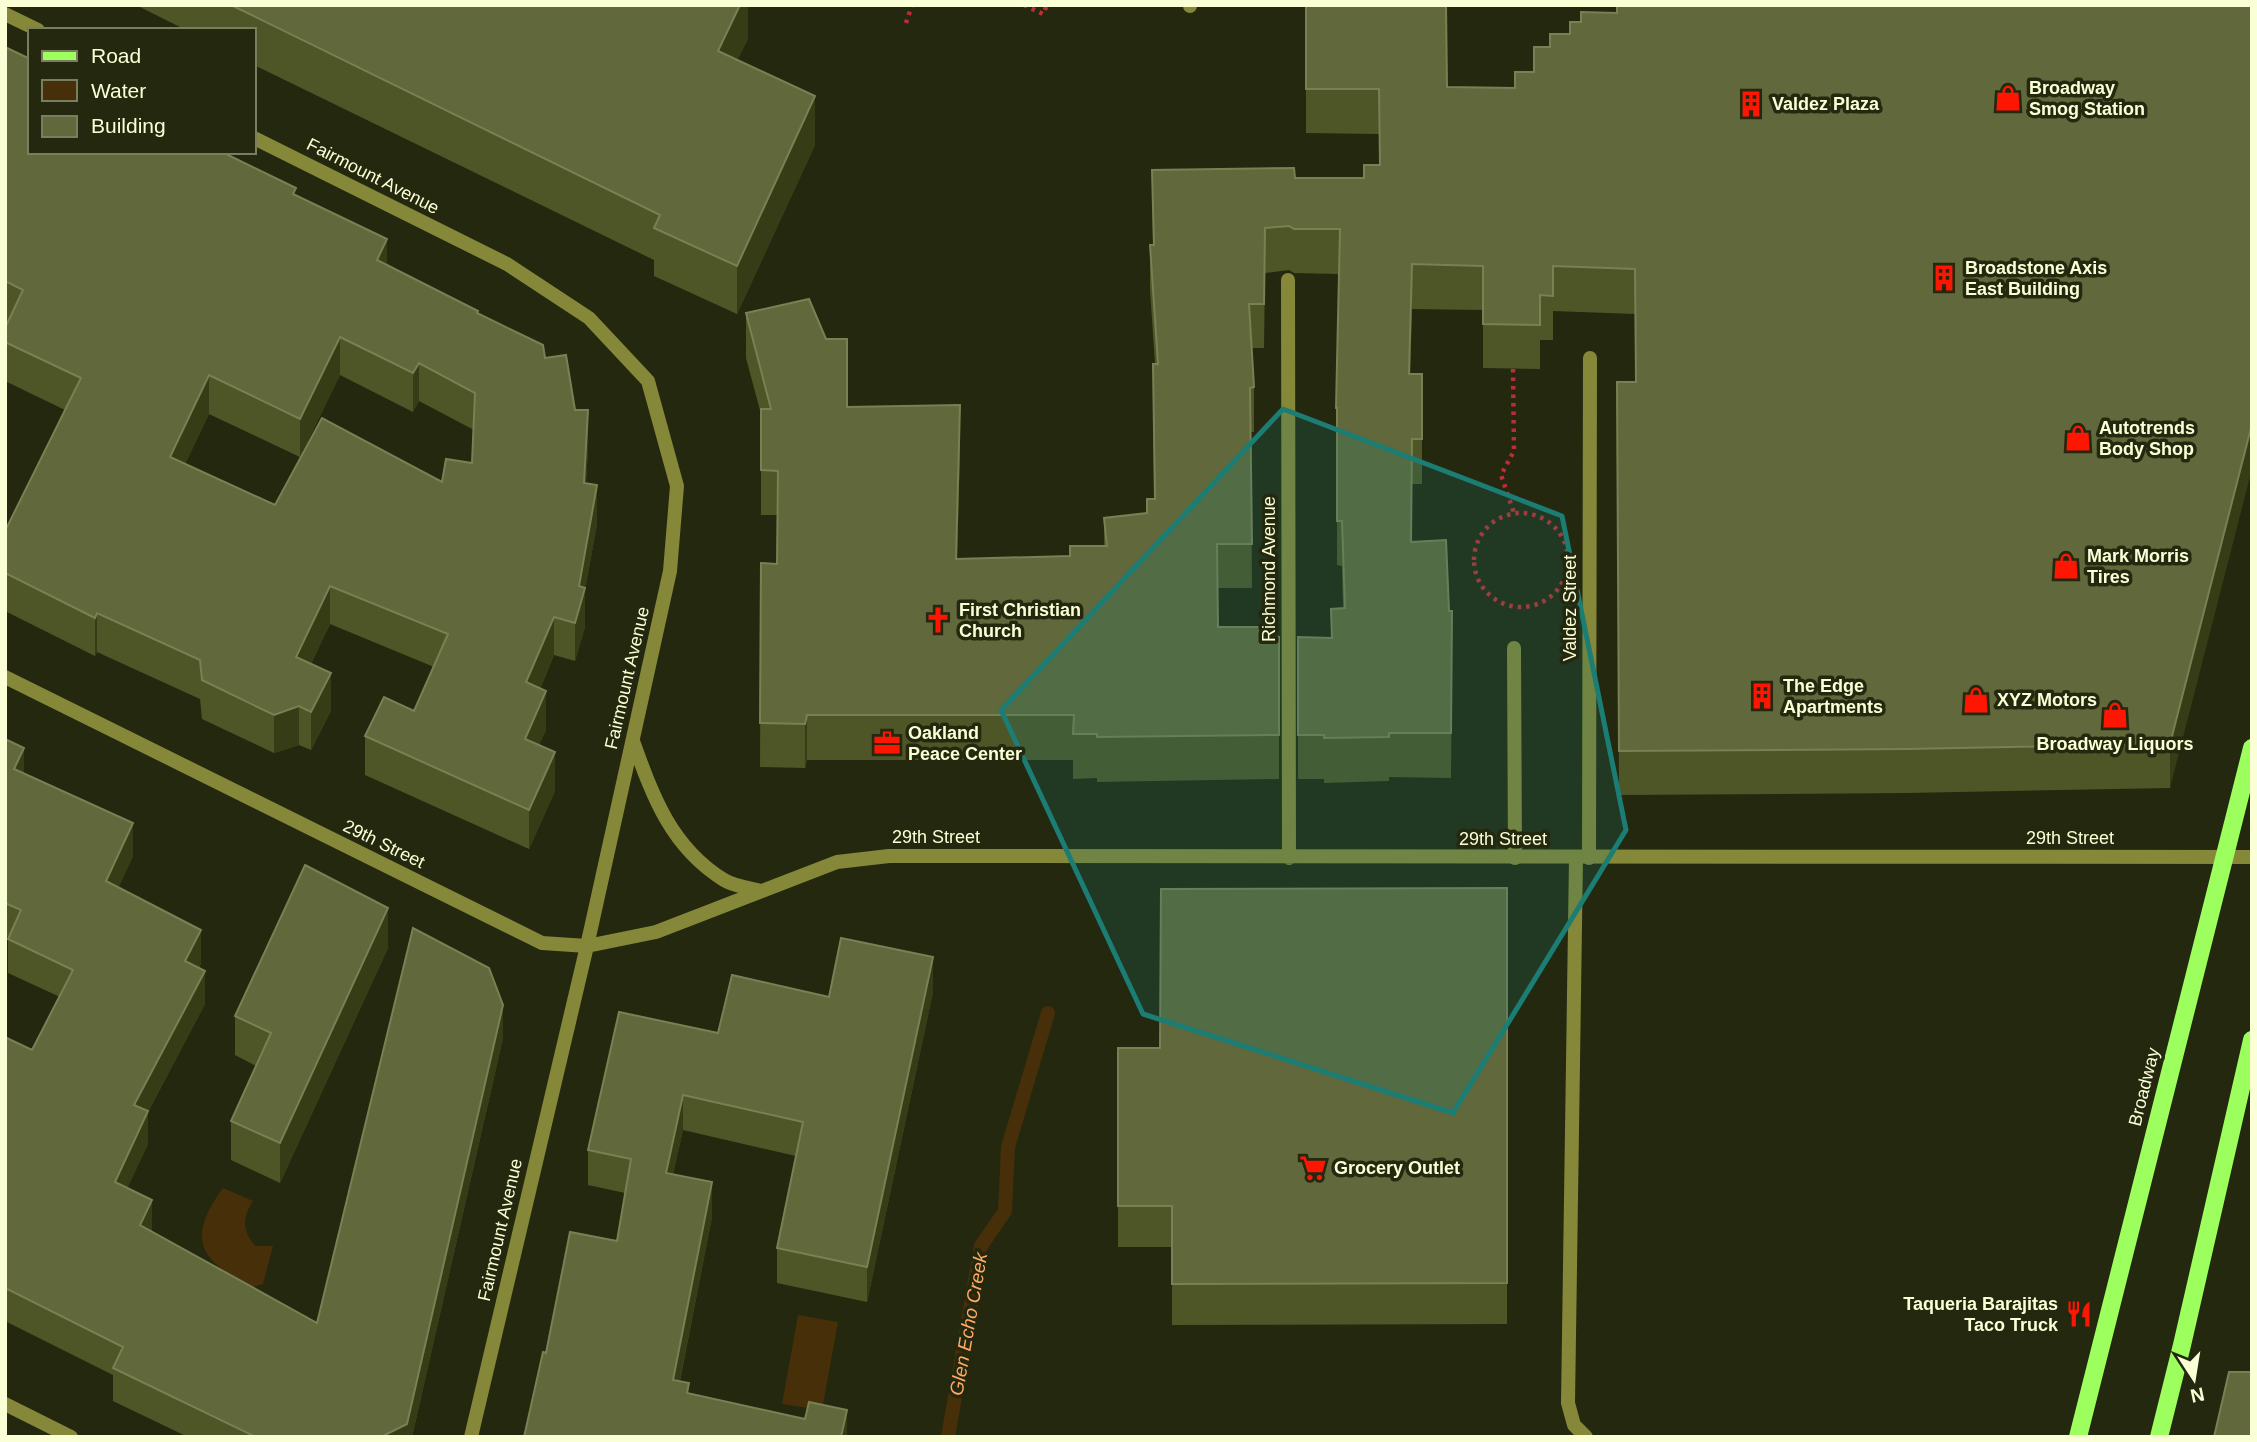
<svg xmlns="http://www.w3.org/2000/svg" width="2257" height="1442" viewBox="0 0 2257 1442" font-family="Arial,sans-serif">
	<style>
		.water { fill: #472f09 }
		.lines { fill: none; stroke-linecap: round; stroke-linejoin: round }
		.stream { stroke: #472f09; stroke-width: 14 }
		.path { stroke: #bc2d38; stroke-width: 4.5; stroke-dasharray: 3.5 5; stroke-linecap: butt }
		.service { stroke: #868839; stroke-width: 14 }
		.minor { stroke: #868839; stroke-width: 14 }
		.primary { stroke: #9dff5d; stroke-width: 18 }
		.wall { fill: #4e5628; fill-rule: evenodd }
		.shaded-wall { fill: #353c16 }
		.building { fill: #61683b; stroke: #798053; stroke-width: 2; fill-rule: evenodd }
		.marked { fill: #1b7d73; fill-opacity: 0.2; stroke: #1b7d73; stroke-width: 5; stroke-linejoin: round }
		.labels { text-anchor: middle; stroke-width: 7; stroke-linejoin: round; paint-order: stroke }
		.poi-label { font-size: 18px; font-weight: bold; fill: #fbffd6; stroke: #24280f; text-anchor: start }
		.street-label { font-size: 18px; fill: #fbffd6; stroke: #24280f }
		.water-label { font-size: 19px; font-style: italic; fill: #ffa964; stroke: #24280f }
	</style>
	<rect width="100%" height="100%" fill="#24280f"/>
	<path class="water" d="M 223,1188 L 253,1201 C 242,1219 242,1229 255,1246 L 273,1246 L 263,1284 L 252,1287 C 199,1261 186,1238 223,1188 Z
		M 798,1315 L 838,1322 L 822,1410 L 782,1404 Z"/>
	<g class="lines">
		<path class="stream" d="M 948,1437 L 981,1246 L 1005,1211 L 1008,1147 L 1048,1013"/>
		<path class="path" d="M 1024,5 L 1043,14 L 1047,5
			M 906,23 L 912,5
			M 1513,369 L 1514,451 L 1501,475 L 1514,513
			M1474 560a47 47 0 1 1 94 0a47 47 0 1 1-94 0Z"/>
		<path class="service" d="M 1514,648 L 1515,858
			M 1576,858 L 1568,1403 L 1574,1425 L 1586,1437
			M 1589,858 L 1590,358"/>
		<path class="minor" d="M 1190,6 L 1190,5
			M 5,14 L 38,30
			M 254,138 L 507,264 L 589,318 L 648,381 L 677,486 L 670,571 L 587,946 L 471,1437
			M 1288,280 L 1289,858
			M 5,677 L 542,943 L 587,946 L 656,932 L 837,862 L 889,856 L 2252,857
			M 633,741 C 653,797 671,847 724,880 C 734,886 749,888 761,891
			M 5,1404 L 71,1437"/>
		<path class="primary" d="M 2078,1437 L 2252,748
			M 2159,1437 L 2182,1345 L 2252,1040"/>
	</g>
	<path class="wall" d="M 136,5 L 748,5 L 748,39 L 737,60 L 815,145 L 737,314 L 654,276 L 654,260 L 254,65 L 254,30 L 186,30 Z
		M 1306,5 L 1447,87 L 1515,88 L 1534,72 L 1550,47 L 1570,34 L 1581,22 L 1617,13 L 2252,5 L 2170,788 L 1907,793 L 1619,795 L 1617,382 L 1636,382 L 1635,314 L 1553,311 L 1553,340 L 1540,340 L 1540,369 L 1483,368 L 1483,310 L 1412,309 L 1410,374 L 1422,374 L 1422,484 L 1412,484 L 1411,542 L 1449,611 L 1452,655 L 1451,778 L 1389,777 L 1389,781 L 1324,783 L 1324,779 L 1298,779 L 1298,637 L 1331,638 L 1331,609 L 1343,608 L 1342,566 L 1337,565 L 1337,452 L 1336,452 L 1339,274 L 1294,273 L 1289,270 L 1265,273 L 1264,348 L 1252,348 L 1254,387 L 1254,432 L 1251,432 L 1252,588 L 1218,588 L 1218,627 L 1261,636 L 1279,637 L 1279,779 L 1097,782 L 1097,778 L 1073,779 L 1073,760 L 807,760 L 805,768 L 760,767 L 761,563 L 777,564 L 777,515 L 761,515 L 761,414 L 746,358 L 746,313 L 847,407 L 960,449 L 957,559 L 1070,556 L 1104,546 L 1104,518 L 1147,513 L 1154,499 L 1153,364 L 1155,364 L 1150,290 L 1150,245 L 1153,245 L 1152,170 L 1295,178 L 1364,178 L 1380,165 L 1379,134 L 1306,133 Z
		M 5,47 L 296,195 L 387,265 L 478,314 L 545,358 L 575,410 L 588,449 L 586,483 L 597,524 L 585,590 L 585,627 L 575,661 L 554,655 L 540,689 L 546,730 L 539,745 L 555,791 L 529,849 L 365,775 L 365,736 L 414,711 L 434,667 L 330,624 L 311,664 L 331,711 L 311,750 L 299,745 L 274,753 L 202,719 L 200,699 L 97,652 L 95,656 L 5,611 L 5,531 L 65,410 L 5,381 L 5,328 L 8,322 L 5,320 ZM 340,375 L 413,412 L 419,401 L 474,430 L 472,463 L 442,482 L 275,505 L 185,464 L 209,414 L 300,457 Z
		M 5,739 L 24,773 L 133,856 L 118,888 L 201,963 L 199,968 L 205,1004 L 148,1112 L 148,1144 L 127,1188 L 152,1232 L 317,1323 L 503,1038 L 412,1437 L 188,1437 L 113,1401 L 113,1375 L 5,1321 L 5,1037 L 32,1050 L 60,997 L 8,973 L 8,939 L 9,937 L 5,936 Z
		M 1507,888 L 1507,1324 L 1172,1325 L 1172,1247 L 1118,1247 L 1118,1048 L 1160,1048 Z
		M 388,948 L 280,1183 L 231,1160 L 231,1121 L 256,1066 L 235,1055 L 235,1016 Z
		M 933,992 L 867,1302 L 777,1283 L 777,1248 L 796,1156 L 683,1130 L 673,1174 L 712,1217 L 680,1381 L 689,1394 L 847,1437 L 524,1437 L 546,1353 L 617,1241 L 625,1193 L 588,1185 L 588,1150 L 718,1033 L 829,997 Z"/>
	<path class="shaded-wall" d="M 740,5 L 748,5 L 748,39 L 718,100 L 718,51 Z
		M 815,96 L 815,145 L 737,314 L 737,266 Z
		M 387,239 L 387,278 L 377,260 Z
		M 1412,264 L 1412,309 L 1409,419 L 1409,374 Z
		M 340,337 L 340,375 L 300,457 L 300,419 Z
		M 419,363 L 419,401 L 413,412 L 413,373 Z
		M 209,375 L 209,414 L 170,496 L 170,457 Z
		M 960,405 L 960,449 L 956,604 L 956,559 Z
		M 588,410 L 588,449 L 584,522 L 584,483 Z
		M 2252,424 L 2252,469 L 2170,788 L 2170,744 Z
		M 597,485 L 597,524 L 585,590 L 585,627 L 575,661 L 575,623 L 579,586 Z
		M 330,586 L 330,624 L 296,695 L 296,657 Z
		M 1452,611 L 1452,655 L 1451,778 L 1451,733 Z
		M 97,613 L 97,652 L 95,656 L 95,618 Z
		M 554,617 L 554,655 L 526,721 L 526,682 Z
		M 331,673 L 331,711 L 311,750 L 311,712 Z
		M 546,691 L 546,730 L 525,777 L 525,739 Z
		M 299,706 L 299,745 L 274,753 L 274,715 Z
		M 807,715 L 807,760 L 805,768 L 805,724 Z
		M 24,748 L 24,781 L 14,769 Z
		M 555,752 L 555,791 L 529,849 L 529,810 Z
		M 133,823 L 133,856 L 106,914 L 106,881 Z
		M 388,908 L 388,948 L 280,1183 L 280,1143 Z
		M 201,930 L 201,963 L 185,994 L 185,961 Z
		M 933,957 L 933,992 L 867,1302 L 867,1267 Z
		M 205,971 L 205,1004 L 148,1112 L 148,1144 L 115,1215 L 115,1182 L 134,1105 Z
		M 503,1005 L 503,1038 L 412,1437 L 381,1437 Z
		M 683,1095 L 683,1130 L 666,1208 L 666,1173 Z
		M 712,1182 L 712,1217 L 673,1415 L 673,1380 Z
		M 152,1200 L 152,1233 L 140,1225 Z
		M 847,1410 L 847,1437 L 841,1437 Z"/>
	<path class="building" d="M 231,5 L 740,5 L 718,51 L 815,96 L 737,266 L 654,228 L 660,215 Z
		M 1306,5 L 1446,5 L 1447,87 L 1515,88 L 1515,72 L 1534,72 L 1534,47 L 1550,47 L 1550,34 L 1570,34 L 1570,22 L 1581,22 L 1581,12 L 1617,13 L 1617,5 L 2252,5 L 2252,424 L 2170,744 L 1907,749 L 1619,751 L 1617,382 L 1636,382 L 1635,269 L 1553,266 L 1553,296 L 1540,295 L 1540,325 L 1483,324 L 1483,266 L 1412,264 L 1409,374 L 1422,374 L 1422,439 L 1412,439 L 1411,542 L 1446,540 L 1449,611 L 1452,611 L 1451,733 L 1389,733 L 1389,737 L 1324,738 L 1324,735 L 1298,735 L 1298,637 L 1332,638 L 1331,609 L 1345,608 L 1342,521 L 1337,521 L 1337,408 L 1336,408 L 1340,229 L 1294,229 L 1289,226 L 1265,228 L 1264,304 L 1249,304 L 1254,387 L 1250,388 L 1252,544 L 1217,544 L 1218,627 L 1261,627 L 1261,636 L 1279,637 L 1279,735 L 1097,737 L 1097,734 L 1073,734 L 1074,715 L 807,715 L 805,724 L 760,723 L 761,563 L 777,564 L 778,471 L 761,470 L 761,409 L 771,409 L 746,313 L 809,299 L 826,339 L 847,339 L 847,407 L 960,405 L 956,559 L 1070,556 L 1070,546 L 1107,546 L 1104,518 L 1147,513 L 1147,499 L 1155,499 L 1153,364 L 1158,364 L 1150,245 L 1154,245 L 1152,170 L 1294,168 L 1295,178 L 1364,178 L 1364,165 L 1380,165 L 1379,89 L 1306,89 Z
		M 5,47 L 30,59 L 30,152 L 222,152 L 296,188 L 293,194 L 387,239 L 377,260 L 478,311 L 477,313 L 543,345 L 545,358 L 566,355 L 575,410 L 588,410 L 584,483 L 597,485 L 579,586 L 585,588 L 575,623 L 554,617 L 526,682 L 546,691 L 525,739 L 555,752 L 529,810 L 365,736 L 384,697 L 414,711 L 448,634 L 330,586 L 296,657 L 331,673 L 311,712 L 299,706 L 274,715 L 202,680 L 200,660 L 97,613 L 95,618 L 5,573 L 5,531 L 81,378 L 5,342 L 5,328 L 23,290 L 5,281 ZM 340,337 L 413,373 L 419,363 L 475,393 L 472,463 L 446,459 L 442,482 L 322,418 L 275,505 L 170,457 L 209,375 L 300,419 Z
		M 5,739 L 24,748 L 14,769 L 133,823 L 106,881 L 201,930 L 185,961 L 205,971 L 134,1105 L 148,1111 L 115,1182 L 152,1200 L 140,1225 L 317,1323 L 413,928 L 489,968 L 503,1005 L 407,1424 L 381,1437 L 256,1437 L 113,1368 L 123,1347 L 5,1288 L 5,1037 L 32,1050 L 73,970 L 8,939 L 21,910 L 5,903 Z
		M 305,865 L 388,908 L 280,1143 L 231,1121 L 271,1033 L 235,1016 Z
		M 1507,888 L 1507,1283 L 1172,1284 L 1172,1206 L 1118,1206 L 1118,1048 L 1160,1048 L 1161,889 Z
		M 841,938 L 933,957 L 867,1267 L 777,1248 L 803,1122 L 683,1095 L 666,1173 L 712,1182 L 673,1380 L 689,1383 L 687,1393 L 805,1419 L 809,1402 L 847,1410 L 841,1437 L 524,1437 L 543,1352 L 546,1353 L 570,1232 L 617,1241 L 631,1159 L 588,1150 L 619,1012 L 718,1033 L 732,975 L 829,997 Z
		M 2229,1372 L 2252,1372 L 2252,1437 L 2214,1437 Z"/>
	<path class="marked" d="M 1283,409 L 1562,516 L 1626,830 L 1453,1113 L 1143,1014 L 1001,710 Z"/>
	<defs>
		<g id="shop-bare" transform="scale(2.1)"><path d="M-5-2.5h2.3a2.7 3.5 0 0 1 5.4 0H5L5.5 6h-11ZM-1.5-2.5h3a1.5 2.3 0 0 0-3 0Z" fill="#ff1602" stroke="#24280f" stroke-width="2.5" paint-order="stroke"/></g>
		<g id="building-bare" transform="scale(2.1)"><path d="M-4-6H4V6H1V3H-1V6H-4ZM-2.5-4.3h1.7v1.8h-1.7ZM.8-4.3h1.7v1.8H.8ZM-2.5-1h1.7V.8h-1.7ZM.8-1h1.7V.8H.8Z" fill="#ff1602" stroke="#24280f" stroke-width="2.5" paint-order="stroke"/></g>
		<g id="church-bare" transform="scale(2.1)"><path d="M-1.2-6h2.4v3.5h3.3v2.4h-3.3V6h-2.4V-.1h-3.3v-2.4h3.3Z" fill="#ff1602" stroke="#24280f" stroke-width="2.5" paint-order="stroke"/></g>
		<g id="office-bare" transform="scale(2.1)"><path d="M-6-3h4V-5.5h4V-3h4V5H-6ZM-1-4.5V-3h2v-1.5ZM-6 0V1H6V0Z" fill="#ff1602" stroke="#24280f" stroke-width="2.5" paint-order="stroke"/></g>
		<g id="supermarket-bare" transform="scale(2.1)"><path d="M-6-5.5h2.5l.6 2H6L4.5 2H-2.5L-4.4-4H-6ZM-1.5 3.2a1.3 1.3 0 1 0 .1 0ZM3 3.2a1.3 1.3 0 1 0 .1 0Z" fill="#ff1602" stroke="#24280f" stroke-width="2.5" paint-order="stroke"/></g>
		<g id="restaurant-bare" transform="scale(2.1)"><path d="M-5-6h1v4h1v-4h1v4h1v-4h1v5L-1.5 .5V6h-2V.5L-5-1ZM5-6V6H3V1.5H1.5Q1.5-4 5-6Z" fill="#ff1602" stroke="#24280f" stroke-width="2.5" paint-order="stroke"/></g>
	</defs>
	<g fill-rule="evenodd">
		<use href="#shop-bare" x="2008" y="98"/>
		<use href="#building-bare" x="1751" y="104"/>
		<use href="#building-bare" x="1944" y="278"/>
		<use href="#shop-bare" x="2078" y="438"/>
		<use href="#shop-bare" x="2066" y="566"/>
		<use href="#church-bare" x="938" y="620"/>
		<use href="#building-bare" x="1762" y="696"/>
		<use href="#shop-bare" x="1976" y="700"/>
		<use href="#shop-bare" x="2115" y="715"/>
		<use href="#office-bare" x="887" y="743"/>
		<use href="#supermarket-bare" x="1313" y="1168"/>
		<use href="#restaurant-bare" x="2079" y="1314"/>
	</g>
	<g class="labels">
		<g class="poi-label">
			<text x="2029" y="94">Broadway<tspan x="2029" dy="21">Smog Station</tspan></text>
			<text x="1772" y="110">Valdez Plaza</text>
			<text x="1965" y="274">Broadstone Axis<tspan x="1965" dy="21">East Building</tspan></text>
			<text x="2099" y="434">Autotrends<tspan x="2099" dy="21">Body Shop</tspan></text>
			<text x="2087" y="562">Mark Morris<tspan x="2087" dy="21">Tires</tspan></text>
			<text x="959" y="616">First Christian<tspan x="959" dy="21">Church</tspan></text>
			<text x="1783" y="692">The Edge<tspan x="1783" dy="21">Apartments</tspan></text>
			<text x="1997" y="706">XYZ Motors</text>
			<text x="908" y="739">Oakland<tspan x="908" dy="21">Peace Center</tspan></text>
			<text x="2115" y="750" text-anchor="middle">Broadway Liquors</text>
			<text x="1334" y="1174">Grocery Outlet</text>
			<text x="2058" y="1310" text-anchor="end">Taqueria Barajitas<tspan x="2058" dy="21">Taco Truck</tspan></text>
		</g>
		<g class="street-label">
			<text transform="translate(373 176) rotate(27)" y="6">Fairmount Avenue</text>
			<text transform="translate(1269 569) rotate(-90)" y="6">Richmond Avenue</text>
			<text transform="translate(1570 608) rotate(-90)" y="6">Valdez Street</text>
			<text transform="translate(627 678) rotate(-77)" y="6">Fairmount Avenue</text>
			<text x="936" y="843">29th Street</text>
			<text x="2070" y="844">29th Street</text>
			<text x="1503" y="845">29th Street</text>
			<text transform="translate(384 844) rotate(26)" y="6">29th Street</text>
			<text transform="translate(2144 1087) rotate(-76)" y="6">Broadway</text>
			<text transform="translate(500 1230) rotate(-77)" y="6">Fairmount Avenue</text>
		</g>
		<g class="water-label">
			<text transform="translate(968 1324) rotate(-80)" y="7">Glen Echo Creek</text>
		</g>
	</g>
	<rect width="2257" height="1442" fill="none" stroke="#fbffd6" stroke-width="14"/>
	<rect x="28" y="28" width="228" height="126" fill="#24280f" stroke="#7a7e5f" stroke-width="2"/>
	<rect x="42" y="51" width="35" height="10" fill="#9dff5d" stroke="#7a7e5f" stroke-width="2"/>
	<text x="91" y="63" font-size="21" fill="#fbffd6">Road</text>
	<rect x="42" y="80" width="35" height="21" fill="#472f09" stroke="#7a7e5f" stroke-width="2"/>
	<text x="91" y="98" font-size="21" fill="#fbffd6">Water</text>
	<rect x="42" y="116" width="35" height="21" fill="#61683b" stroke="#7a7e5f" stroke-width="2"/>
	<text x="91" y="133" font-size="21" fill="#fbffd6">Building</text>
	<g transform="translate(2194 1379) rotate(168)" stroke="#24280f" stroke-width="5" paint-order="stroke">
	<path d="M0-5L12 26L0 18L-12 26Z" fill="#fbffd6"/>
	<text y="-10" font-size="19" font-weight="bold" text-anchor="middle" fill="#fbffd6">N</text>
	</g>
</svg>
